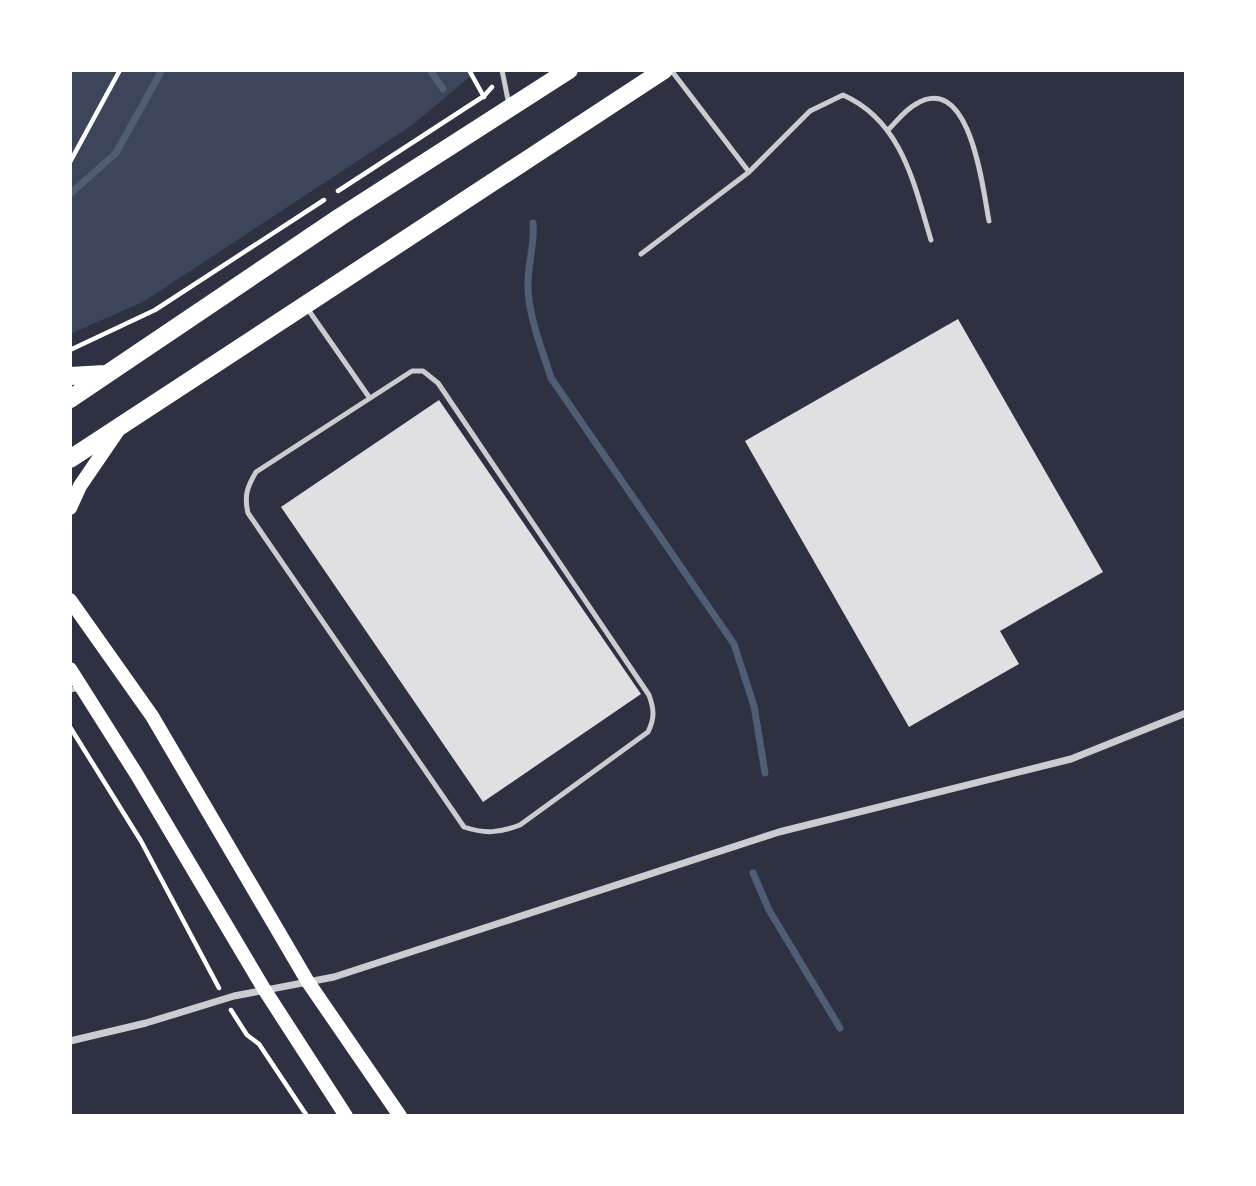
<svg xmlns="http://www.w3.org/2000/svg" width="1256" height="1186" viewBox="0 0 1256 1186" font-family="'DM Sans',sans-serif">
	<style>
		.green { fill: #3c4559 }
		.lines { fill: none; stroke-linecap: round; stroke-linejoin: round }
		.stream { stroke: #4f5d75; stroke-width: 7 }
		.building { fill: #e0e0e3 }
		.path { stroke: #fff; stroke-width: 4.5 }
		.service { stroke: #caccd0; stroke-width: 5 }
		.minor { stroke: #caccd0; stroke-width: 7 }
		.secondary { stroke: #fff; stroke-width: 14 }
		.primary { stroke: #fff; stroke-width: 18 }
	</style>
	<rect width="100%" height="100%" fill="#2d3142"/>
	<path class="green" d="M 70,70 L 478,70 L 411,126 L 143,302 L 70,334 Z"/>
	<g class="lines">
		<path class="stream" d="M 430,70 L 443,89
			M 70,194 L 116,153 L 162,70
			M 533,223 C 535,245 527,266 528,288 C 529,318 542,349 551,378 L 734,644 L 754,706 L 765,773
			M 753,873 L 769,910 L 840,1028"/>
	</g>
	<path class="building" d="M 958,319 L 1103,572 L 1000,631 L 1019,664 L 909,727 L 745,441 Z
		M 439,400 L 641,694 L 483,802 L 281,507 Z"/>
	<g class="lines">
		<path class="path" d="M 469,70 L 484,97
			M 70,162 L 120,70
			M 338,191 L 484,96 L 492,87
			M 70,350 L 155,310 L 324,200
			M 70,727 L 141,841 L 219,988
			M 231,1010 L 247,1035 L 259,1044 L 307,1116"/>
		<path class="service" d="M 502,70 L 509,105
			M 671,70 L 749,172
			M 888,130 C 897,121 905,110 916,104 C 971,71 983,191 989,221
			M 641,254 L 749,172 L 810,111 L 843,95 C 902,121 914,184 931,240
			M 307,308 L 369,397
			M 412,371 L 423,371 L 438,383 L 649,695 C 654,709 655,718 648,732 L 520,825 C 499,833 485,834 464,827 L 248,513 C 244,496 247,487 256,472 Z
			M 70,690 L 81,688"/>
		<path class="minor" d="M 70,1041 L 146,1023 L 234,996 L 334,977 L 779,832 L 1071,759 L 1186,713"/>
		<path class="secondary" d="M 70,508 L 80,486 L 119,429
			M 70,600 L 152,716 L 308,982 L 400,1116
			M 70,669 L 137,775 L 264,989 L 346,1116"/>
		<path class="primary" d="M 70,376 L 105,374
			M 70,399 L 340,217 L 569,70
			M 70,459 L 664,70"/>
	</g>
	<rect width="1256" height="1186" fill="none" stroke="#ffffff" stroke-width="144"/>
</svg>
